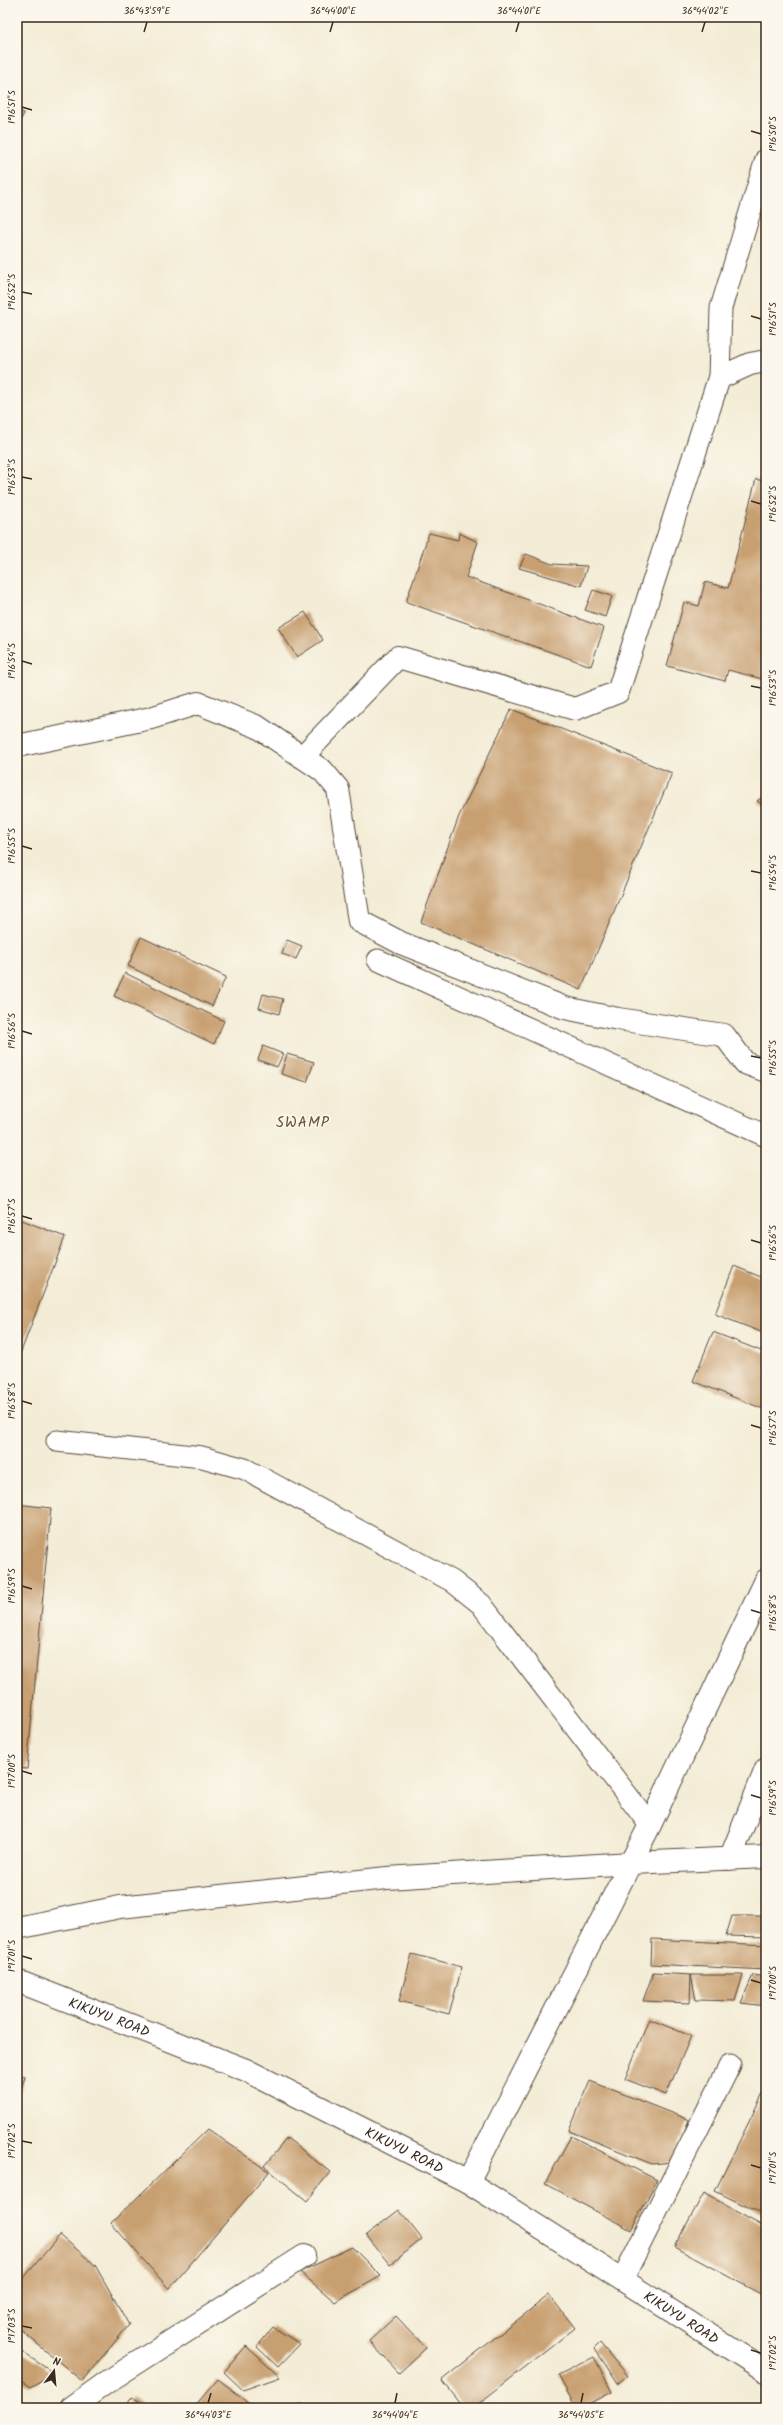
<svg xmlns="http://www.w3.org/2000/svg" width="783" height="2425" viewBox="0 0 783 2425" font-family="Kalam,sans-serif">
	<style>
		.building { fill: #c79f70 }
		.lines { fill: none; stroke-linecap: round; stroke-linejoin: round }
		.service-casing { stroke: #57473a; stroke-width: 23 }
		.minor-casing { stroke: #57473a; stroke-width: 24 }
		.secondary-casing { stroke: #57473a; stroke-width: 24 }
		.service { stroke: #fff; stroke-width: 21 }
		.minor { stroke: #fff; stroke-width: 22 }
		.secondary { stroke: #fff; stroke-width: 22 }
		.ticks { fill: none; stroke: #3b2a1e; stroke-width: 1.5 }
		.labels { text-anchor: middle; stroke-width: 3.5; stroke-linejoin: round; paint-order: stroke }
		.street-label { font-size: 14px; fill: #3b2a1e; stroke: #fbf7ec }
		.neighbourhood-label { font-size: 15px; letter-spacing: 1px; fill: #6c533b; stroke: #fbf7ec }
		.neatline { fill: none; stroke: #3b2a1e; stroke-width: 1.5 }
		.ticks-label { font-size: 10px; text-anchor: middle; fill: #3b2a1e }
	</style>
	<rect width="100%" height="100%" fill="#fbf7ec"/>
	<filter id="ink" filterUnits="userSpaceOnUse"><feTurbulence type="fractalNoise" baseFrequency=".025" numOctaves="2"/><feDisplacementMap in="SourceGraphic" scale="8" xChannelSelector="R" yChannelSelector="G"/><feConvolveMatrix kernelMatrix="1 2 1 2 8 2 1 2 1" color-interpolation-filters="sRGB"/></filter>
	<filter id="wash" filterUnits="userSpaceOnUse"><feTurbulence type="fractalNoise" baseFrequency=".012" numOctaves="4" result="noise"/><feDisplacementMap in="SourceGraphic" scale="16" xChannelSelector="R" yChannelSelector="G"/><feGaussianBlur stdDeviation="0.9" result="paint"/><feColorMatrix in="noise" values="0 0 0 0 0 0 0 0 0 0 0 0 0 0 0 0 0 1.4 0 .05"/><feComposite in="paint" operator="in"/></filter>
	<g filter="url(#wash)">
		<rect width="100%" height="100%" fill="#f3ecd6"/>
		<g id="blocks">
			<path class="building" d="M 17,110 L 24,113 L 17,128 Z
				M 756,479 L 766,482 L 766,680 L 728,670 L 725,681 L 667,666 L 684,602 L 699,606 L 705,582 L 728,588 Z
				M 429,533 L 458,540 L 459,533 L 478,542 L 466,577 L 604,628 L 591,666 L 406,602 Z
				M 526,554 L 552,564 L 587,566 L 581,586 L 519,568 Z
				M 593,590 L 612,596 L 605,617 L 585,610 Z
				M 305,612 L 323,640 L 297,657 L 278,628 Z
				M 511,709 L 672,773 L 581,990 L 421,922 L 459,816 Z
				M 766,795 L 766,807 L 757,801 Z
				M 141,937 L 226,977 L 212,1006 L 128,966 Z
				M 287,940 L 302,946 L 296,959 L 282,954 Z
				M 125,973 L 224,1021 L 214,1044 L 114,996 Z
				M 263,994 L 283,999 L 279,1014 L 259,1008 Z
				M 263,1046 L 283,1054 L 277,1067 L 258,1060 Z
				M 287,1054 L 314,1062 L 307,1082 L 281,1074 Z
				M 17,1218 L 65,1237 L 17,1362 Z
				M 734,1266 L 766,1279 L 766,1334 L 715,1314 Z
				M 713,1332 L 766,1353 L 766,1410 L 693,1381 Z
				M 17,1504 L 51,1508 L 27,1769 L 17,1768 Z
				M 732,1916 L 766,1916 L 766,1937 L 726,1936 Z
				M 652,1939 L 766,1945 L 766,1970 L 651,1964 Z
				M 412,1954 L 462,1967 L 449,2014 L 399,2001 Z
				M 653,1973 L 691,1975 L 743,1975 L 735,2001 L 696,2000 L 691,1975 L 690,2003 L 643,2001 Z
				M 753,1975 L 766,1977 L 766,2006 L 741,2003 Z
				M 649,2019 L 691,2036 L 666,2095 L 625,2079 Z
				M 17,2073 L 25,2077 L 17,2102 Z
				M 590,2081 L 689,2120 L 672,2162 L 652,2164 L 569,2131 Z
				M 763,2093 L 766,2094 L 766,2216 L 715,2191 Z
				M 208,2129 L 269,2172 L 169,2289 L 111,2223 Z
				M 571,2136 L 657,2180 L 631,2230 L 545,2184 Z
				M 287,2138 L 330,2172 L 307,2201 L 264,2166 Z
				M 704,2193 L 766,2227 L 766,2297 L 674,2247 Z
				M 399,2210 L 422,2239 L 390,2265 L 366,2235 Z
				M 60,2235 L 95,2265 L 129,2325 L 82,2381 L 17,2327 L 17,2286 Z
				M 352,2247 L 381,2276 L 335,2302 L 300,2272 Z
				M 549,2295 L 575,2328 L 473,2408 L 464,2408 L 442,2380 Z
				M 396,2316 L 426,2348 L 399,2373 L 369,2341 Z
				M 273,2327 L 300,2344 L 278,2367 L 257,2347 Z
				M 600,2343 L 627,2376 L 617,2384 L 594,2349 Z
				M 246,2346 L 280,2377 L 243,2390 L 224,2372 Z
				M 17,2349 L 54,2373 L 30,2387 L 17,2378 Z
				M 594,2357 L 612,2392 L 582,2408 L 576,2408 L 558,2375 Z
				M 218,2379 L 252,2405 L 250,2408 L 193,2408 Z
				M 132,2397 L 152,2408 L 125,2408 Z
				M 300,2404 L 311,2408 L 298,2408 Z"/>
		</g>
	</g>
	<g filter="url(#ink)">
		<use href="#blocks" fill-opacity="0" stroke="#57473a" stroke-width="1"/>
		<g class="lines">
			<g class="service-casing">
				<path id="service" d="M 719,378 L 721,308 L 766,159
					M 378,960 L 766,1136
					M 57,1441 L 202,1457 L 245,1469 L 452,1581 L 481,1604 L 650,1825
					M 622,2280 L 730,2065"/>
			</g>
			<g class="minor-casing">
				<path id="minor" d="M 17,746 L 151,718 L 198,703 L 258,727 L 323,771 L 338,789 L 359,921 L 401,943 L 565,1008 L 618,1019 L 724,1035 L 745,1063 L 766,1071
					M 302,757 L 398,657 L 575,709 L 618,692 L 719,378 L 750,364 L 766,361
					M 730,1859 L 766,1769
					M 17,1928 L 120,1907 L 387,1878 L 631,1863 L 766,1857
					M 468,2182 L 650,1825 L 766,1580
					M 71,2408 L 107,2382 L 304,2256"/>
			</g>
			<g class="secondary-casing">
				<g id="secondary">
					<path id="s1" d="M 17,1981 L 246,2070 L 468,2182 L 766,2371"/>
				</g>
			</g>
			<use href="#service" class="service"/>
			<use href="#minor" class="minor"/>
			<use href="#secondary" class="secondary"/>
		</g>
	</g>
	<path class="ticks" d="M 144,32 L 147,22M 330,32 L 333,22M 516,32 L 519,22M 702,32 L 705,22M 22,107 L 32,110M 751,131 L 761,134M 22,292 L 32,294M 751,316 L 761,319M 22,477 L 32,479M 751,501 L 761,504M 22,661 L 32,664M 751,686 L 761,688M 22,846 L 32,849M 751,871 L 761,873M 22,1031 L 32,1034M 751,1056 L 761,1058M 22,1216 L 32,1219M 751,1240 L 761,1243M 22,1401 L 32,1404M 751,1425 L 761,1428M 22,1586 L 32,1589M 751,1610 L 761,1613M 22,1771 L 32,1774M 751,1795 L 761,1798M 22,1956 L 32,1959M 751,1980 L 761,1983M 22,2141 L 32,2143M 751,2165 L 761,2168M 22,2326 L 32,2328M 751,2350 L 761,2353M 208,2403 L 211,2393M 395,2403 L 397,2393M 581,2403 L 583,2393"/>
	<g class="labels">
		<g class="street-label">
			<text dy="5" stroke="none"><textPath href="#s1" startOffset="99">KIKUYU ROAD</textPath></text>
			<text dy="5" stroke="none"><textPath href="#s1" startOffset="423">KIKUYU ROAD</textPath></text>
			<text dy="5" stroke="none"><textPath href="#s1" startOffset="747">KIKUYU ROAD</textPath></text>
		</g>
		<g class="neighbourhood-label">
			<text x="303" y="1127">SWAMP</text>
		</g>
	</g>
	<rect width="783" height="2425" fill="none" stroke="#fbf7ec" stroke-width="44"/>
	<g transform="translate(54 2371) rotate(16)" stroke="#fbf7ec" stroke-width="3" paint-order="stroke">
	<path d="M0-3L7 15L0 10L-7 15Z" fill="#3b2a1e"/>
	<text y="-6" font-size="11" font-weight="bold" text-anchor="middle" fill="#3b2a1e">N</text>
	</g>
	<rect x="22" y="22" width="739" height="2381" class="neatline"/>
	<g class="ticks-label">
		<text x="147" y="14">36°43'59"E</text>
		<text x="333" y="14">36°44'00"E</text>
		<text x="519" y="14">36°44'01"E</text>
		<text x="705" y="14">36°44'02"E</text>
		<text transform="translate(11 107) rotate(-90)" y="4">1°16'51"S</text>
		<text transform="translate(772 134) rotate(-90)" y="4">1°16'50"S</text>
		<text transform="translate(11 292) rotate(-90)" y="4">1°16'52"S</text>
		<text transform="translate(772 319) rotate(-90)" y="4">1°16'51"S</text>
		<text transform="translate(11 477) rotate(-90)" y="4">1°16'53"S</text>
		<text transform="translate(772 504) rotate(-90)" y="4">1°16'52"S</text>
		<text transform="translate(11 661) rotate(-90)" y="4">1°16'54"S</text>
		<text transform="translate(772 688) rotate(-90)" y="4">1°16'53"S</text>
		<text transform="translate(11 846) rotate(-90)" y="4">1°16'55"S</text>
		<text transform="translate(772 873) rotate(-90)" y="4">1°16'54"S</text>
		<text transform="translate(11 1031) rotate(-90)" y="4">1°16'56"S</text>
		<text transform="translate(772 1058) rotate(-90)" y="4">1°16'55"S</text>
		<text transform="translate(11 1216) rotate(-90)" y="4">1°16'57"S</text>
		<text transform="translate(772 1243) rotate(-90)" y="4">1°16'56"S</text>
		<text transform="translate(11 1401) rotate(-90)" y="4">1°16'58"S</text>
		<text transform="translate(772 1428) rotate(-90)" y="4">1°16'57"S</text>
		<text transform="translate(11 1586) rotate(-90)" y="4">1°16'59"S</text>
		<text transform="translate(772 1613) rotate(-90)" y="4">1°16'58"S</text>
		<text transform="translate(11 1771) rotate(-90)" y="4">1°17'00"S</text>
		<text transform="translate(772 1798) rotate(-90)" y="4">1°16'59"S</text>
		<text transform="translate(11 1956) rotate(-90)" y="4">1°17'01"S</text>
		<text transform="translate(772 1983) rotate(-90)" y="4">1°17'00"S</text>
		<text transform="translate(11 2141) rotate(-90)" y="4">1°17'02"S</text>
		<text transform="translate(772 2168) rotate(-90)" y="4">1°17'01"S</text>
		<text transform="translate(11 2326) rotate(-90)" y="4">1°17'03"S</text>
		<text transform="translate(772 2353) rotate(-90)" y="4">1°17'02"S</text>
		<text x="208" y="2418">36°44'03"E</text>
		<text x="395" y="2418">36°44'04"E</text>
		<text x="581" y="2418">36°44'05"E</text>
	</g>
</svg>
